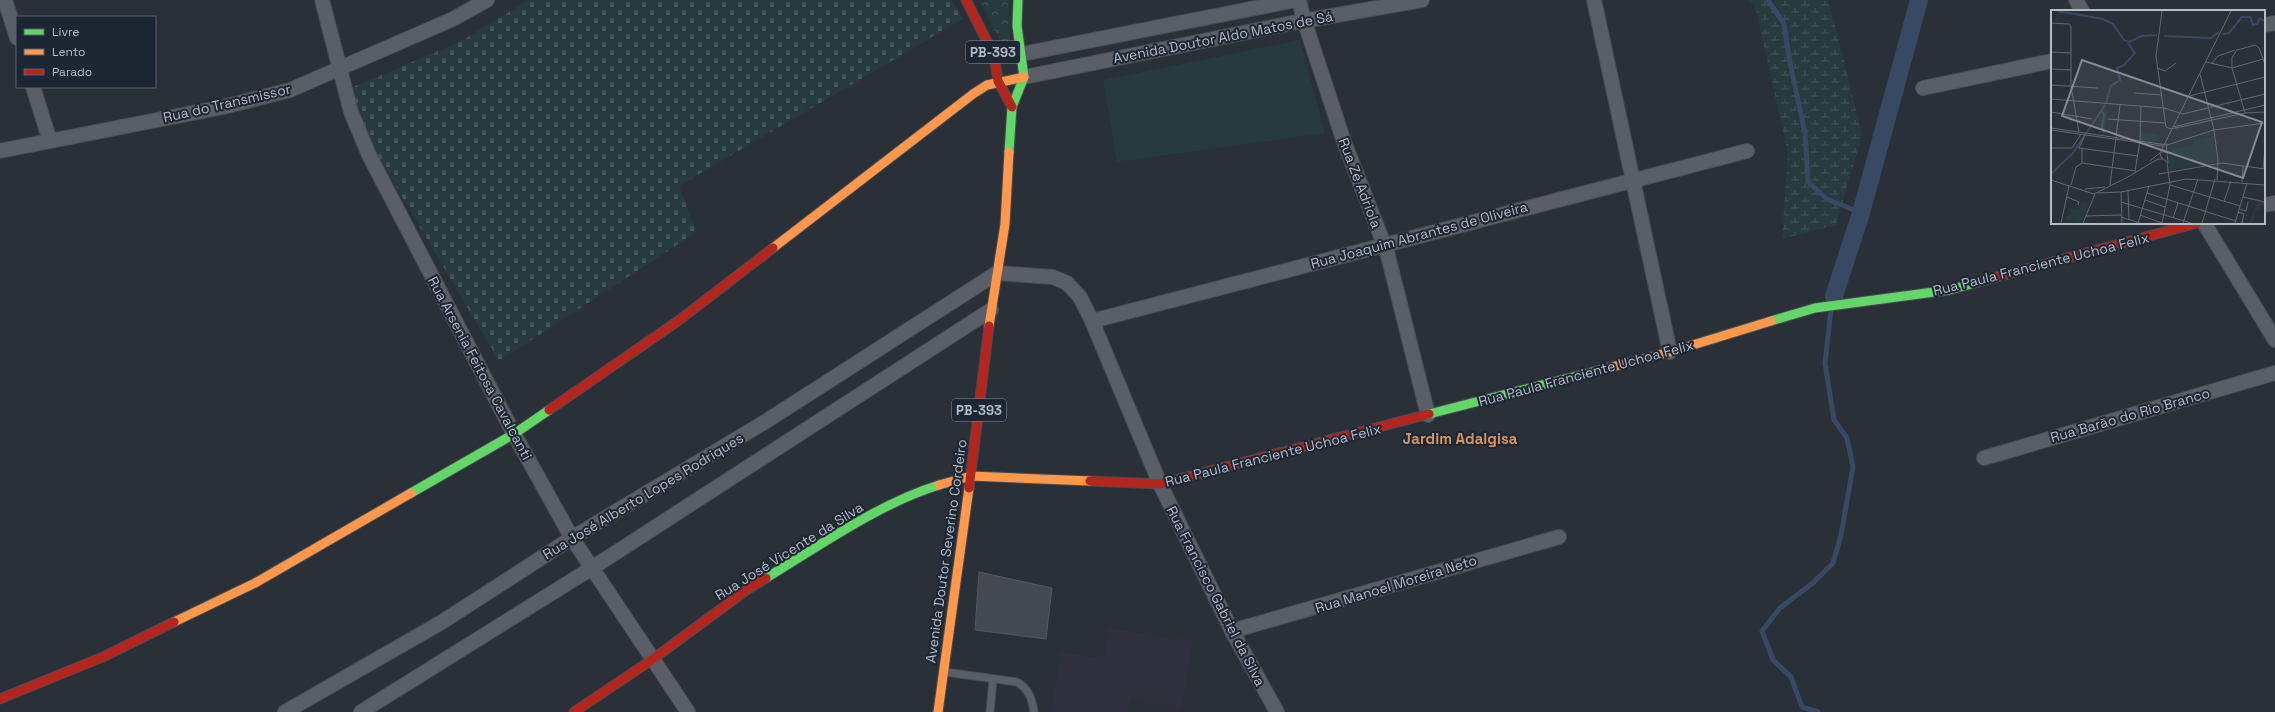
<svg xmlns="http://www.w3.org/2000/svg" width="2275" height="712" viewBox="0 0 2275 712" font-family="'Space Grotesk',sans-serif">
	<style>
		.medical { fill: #31303e }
		.wetland { fill: url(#wetland-marsh) }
		.cemetery { fill: url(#cemetery-stones) }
		.park { fill: url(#park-crowns) }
		.pitch { fill: #273a3e }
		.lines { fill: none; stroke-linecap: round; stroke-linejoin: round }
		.stream { stroke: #384963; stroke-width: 5 }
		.canal { stroke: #384963; stroke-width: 18 }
		.building { fill: #444950; stroke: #52575f }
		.lane-casing { stroke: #484c53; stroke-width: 9 }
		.street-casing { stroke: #484c53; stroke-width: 16 }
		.fast-casing { stroke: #484c53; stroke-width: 11 }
		.slow-casing { stroke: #484c53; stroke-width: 11 }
		.jam-casing { stroke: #484c53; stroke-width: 11 }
		.lane { stroke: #5a5e66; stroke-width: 7 }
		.street { stroke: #5a5e66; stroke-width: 14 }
		.fast { stroke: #63d668; stroke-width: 9 }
		.slow { stroke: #ff974d; stroke-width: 9 }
		.jam { stroke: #b3261e; stroke-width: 9 }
		.labels { text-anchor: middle; stroke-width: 4; stroke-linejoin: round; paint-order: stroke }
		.shield { fill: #1d2633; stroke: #878f9c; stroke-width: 1 }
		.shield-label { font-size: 13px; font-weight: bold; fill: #b4bcc9 }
		.street-label { font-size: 14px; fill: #b4bcc9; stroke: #1d2633 }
		.neighbourhood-label { font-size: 15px; font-weight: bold; fill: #d59563; stroke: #1d2633 }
		.inset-river { fill: none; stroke: #384963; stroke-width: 2 }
		.inset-road { fill: none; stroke: #616872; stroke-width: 1 }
		.view { fill: #848b96; fill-opacity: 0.15; stroke: #848b96; stroke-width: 2 }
		.inset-edge { fill: none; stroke: #b4bcc9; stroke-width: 2 }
	</style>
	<defs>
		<pattern id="wetland-marsh" width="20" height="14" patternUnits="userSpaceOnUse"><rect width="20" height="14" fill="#273a3e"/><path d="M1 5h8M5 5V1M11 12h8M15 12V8" fill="none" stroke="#445559"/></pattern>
		<pattern id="cemetery-stones" width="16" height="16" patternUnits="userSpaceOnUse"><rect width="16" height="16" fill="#273a3e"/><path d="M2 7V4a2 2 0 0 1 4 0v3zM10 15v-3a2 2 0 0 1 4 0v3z" fill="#445559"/></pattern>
		<pattern id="park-crowns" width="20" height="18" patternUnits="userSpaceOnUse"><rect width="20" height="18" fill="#273a3e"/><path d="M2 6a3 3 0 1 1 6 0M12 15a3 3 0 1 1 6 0" fill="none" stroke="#445559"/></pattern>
	</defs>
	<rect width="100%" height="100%" fill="#2a3038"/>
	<path class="medical" d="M 1109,628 L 1193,641 L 1181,708 L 1130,699 L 1127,712 L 1051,712 L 1061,652 L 1099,658 L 1105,656 Z"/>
	<path class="wetland" d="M 1748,0 L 1828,0 L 1844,59 L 1862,136 L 1836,225 L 1782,239 L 1788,153 L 1755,6 Z"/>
	<path class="cemetery" d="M 529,0 L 952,0 L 963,19 L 679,186 L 697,232 L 499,361 L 355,117 L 349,89 L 461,41 Z"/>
	<path class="park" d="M 988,0 L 1009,0 L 1010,59 L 980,2 Z"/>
	<path class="pitch" d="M 1300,40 L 1325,133 L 1117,162 L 1103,80 Z"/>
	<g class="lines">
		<path class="stream" d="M 1768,0 L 1784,24 L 1790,63 L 1805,133 L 1808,182 L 1827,199 L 1861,213
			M 1818,712 L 1802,707 L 1791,677 L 1773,660 L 1762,631 L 1780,608 L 1814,582 L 1833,563 L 1841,535 L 1853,467 L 1847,438 L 1834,420 L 1825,363 L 1831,310"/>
		<path class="canal" d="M 1834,296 L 1861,213 L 1919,0"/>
	</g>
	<path class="building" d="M 979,572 L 1052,588 L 1046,639 L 975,630 Z"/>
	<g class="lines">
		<g class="lane-casing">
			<path id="lane" d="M 945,672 L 1017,682 C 1029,689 1032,699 1034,712
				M 990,712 L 993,679"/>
		</g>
		<g class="street-casing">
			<path id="street" d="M 5,0 L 17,38
				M 322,0 L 351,112 L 369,155 L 514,434 L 572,538 L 688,712
				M 1299,0 L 1304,20 L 1344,142 L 1387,252 L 1428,415
				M 1594,0 L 1670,352
				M 2076,0 L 2082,11
				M 2264,25 L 2275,23
				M 1022,54 L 1296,0
				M 1024,77 L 1297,22 L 1422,0
				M 33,87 L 50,141
				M 1923,88 L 2052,61
				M 0,151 L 223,107 L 290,90 L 453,19 L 487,0
				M 2264,205 L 2275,203
				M 2204,223 L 2275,340
				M 1092,321 L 1747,151
				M 1984,458 L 2275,373
				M 1232,631 L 1559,537
				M 285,712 L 442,622 L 572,538 L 768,420 L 997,273 L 1053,277 L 1067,283 L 1080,297 L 1092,321 L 1160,484 L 1232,631 L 1277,712
				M 361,712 L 592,568 L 991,310"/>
		</g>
		<g class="fast-casing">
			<path id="fast" d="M 1009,152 L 1012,107 L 1024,77 L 1017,26 L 1018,0
				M 1771,321 L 1815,308 L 1949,290 L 1997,277
				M 1429,414 L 1600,370
				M 411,493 L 514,434 L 549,410
				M 766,578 C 819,546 880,503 939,485"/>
		</g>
		<g class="slow-casing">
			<path id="slow" d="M 773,248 L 973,94 L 987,85 L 1024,77
				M 989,326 L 1005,224 L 1009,152
				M 1600,370 L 1670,352 L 1771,321
				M 939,485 L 971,476 L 1090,481
				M 174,622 L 255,583 L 411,493
				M 938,712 L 969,488"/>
		</g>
		<g class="jam-casing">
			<path id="jam" d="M 966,0 L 994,55 L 998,81 L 1012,107
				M 1997,277 L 2197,223
				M 549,410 L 678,321 L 773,248
				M 1090,481 L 1160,484 L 1429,414
				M 969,488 L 989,326
				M 0,699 L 105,656 L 174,622
				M 574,712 L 653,659 L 748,589 L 766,578"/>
		</g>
		<use href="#lane" class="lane"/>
		<use href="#street" class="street"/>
		<use href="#fast" class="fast"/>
		<use href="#slow" class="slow"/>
		<use href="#jam" class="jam"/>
	</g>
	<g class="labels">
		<g class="shield">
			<rect x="966" y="41" width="54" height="22" rx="3"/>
			<rect x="952" y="399" width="54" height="22" rx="3"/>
		</g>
		<g class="shield-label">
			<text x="993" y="57">PB-393</text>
			<text x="979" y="415">PB-393</text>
		</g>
		<g class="street-label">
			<text transform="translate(1223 37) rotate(-11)" y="5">Avenida Doutor Aldo Matos de Sá</text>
			<text transform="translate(227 103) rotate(-13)" y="5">Rua do Transmissor</text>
			<text transform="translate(1360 183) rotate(69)" y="5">Rua Zé Adriola</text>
			<text transform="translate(1419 235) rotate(-15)" y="5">Rua Joaquim Abrantes de Oliveira</text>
			<text transform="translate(2041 264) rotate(-14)" y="5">Rua Paula Franciente Uchoa Felix</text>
			<text transform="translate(480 368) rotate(62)" y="5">Rua Arsenia Feitosa Cavalcanti</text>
			<text transform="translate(1586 373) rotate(-15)" y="5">Rua Paula Franciente Uchoa Felix</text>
			<text transform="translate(2130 415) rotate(-16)" y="5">Rua Barāo do Rio Branco</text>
			<text transform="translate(1273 455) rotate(-14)" y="5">Rua Paula Franciente Uchoa Felix</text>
			<text transform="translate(643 496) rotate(-31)" y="5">Rua José Alberto Lopes Rodriques</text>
			<text transform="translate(789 551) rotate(-32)" y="5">Rua José Vicente da Silva</text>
			<text transform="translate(946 551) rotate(-82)" y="5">Avenida Doutor Severino Cordeiro</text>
			<text transform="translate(1396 584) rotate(-17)" y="5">Rua Manoel Moreira Neto</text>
			<text transform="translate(1216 596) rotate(63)" y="5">Rua Francisco Gabriel da Silva</text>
		</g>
		<g class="neighbourhood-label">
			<text x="1460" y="444">Jardim Adalgisa</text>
		</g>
	</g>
	<g transform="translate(2051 10)">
		<rect width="214" height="214" fill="#2a3038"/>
		<path d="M 206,191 L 214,193 L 214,197 L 209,196 L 208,200 L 206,199 L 201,213 L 198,213 Z" fill="#273a3e"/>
		<path d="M 52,100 L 57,101 L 53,120 L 56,126 L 50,124 L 47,119 L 48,107 Z" fill="#273a3e"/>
		<path d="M 162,126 L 167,152 L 119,160 L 116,141 L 143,135 L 143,131 Z" fill="#273a3e"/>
		<path d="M 90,122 L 108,125 L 106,132 L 90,130 ZM 32,191 L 38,194 L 31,213 L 15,210 L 20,198 L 25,199 Z" fill="#273a3e"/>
		<path class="inset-river" d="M 6,1 L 52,9 L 62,14 L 73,30 L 78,32 L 91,26 L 106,25M 172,24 L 178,23 L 191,7 L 199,7 L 202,15 L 206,14 L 209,8 L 214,12M 113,26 L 160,28 L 168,22M 55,93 L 60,76 L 69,70 L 66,58 L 72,56 L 84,43 L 77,33M 50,101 L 53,104 L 51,118 L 53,123M 0,164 L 22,143 L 54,95"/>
		<path class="inset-road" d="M 111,1 L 105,46 L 115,117 L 120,119 L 194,103 L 214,102M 0,13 L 18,14 L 20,17 L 20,76 L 28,122M 0,42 L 20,43M 155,52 L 181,58 L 212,49M 160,54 L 167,46 L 184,40M 106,58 L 114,61 L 125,53M 0,59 L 20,60M 149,64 L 163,120 L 167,150 L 166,170M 0,75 L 47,78M 83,83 L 111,85M 138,86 L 214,67M 0,89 L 113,98 L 132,104 L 214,84M 0,102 L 41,109M 194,103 L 181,58 L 181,47 L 186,40 L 204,35 L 208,38 L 214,54M 57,109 L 114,113M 122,117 L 214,95M 0,118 L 116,135 L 163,120 L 214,113M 0,120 L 112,136M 34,125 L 28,138 L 87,146M 115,133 L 117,153M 0,138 L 21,138 L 30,124M 99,151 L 110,142 L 115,142M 31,153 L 85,161M 31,153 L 31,139M 212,159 L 214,138M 84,161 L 89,131 L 90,96M 108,164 L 171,153 L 214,159M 0,170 L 43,184 L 75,168 L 107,149 L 112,149M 191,172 L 192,156M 20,175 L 25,157 L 31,153M 59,175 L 69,95M 119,175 L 189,196M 34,179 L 54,177M 77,180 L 78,210M 70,182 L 71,213M 47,183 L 70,182 L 135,169 L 214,175M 96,183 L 185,211M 16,187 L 28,192 L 27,195M 192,187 L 214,192M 94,190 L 114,197M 173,191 L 180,171M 70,192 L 140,213M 188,199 L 195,201 L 197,192M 187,202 L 193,204 L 191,213 L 193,213M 89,205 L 111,213M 35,206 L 70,205M 70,207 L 89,213M 122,208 L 127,193M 10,213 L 18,176M 32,213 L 44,184M 87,213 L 98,176M 111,213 L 119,175 L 116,152 L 110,147 L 109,143 L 180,1M 132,213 L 147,169M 151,213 L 164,169M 184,213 L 196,173"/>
		<path class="view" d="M 31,50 L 211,112 L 192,168 L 11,106 Z"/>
		<rect width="214" height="214" class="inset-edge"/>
	</g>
	<rect x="16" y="16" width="140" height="72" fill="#1d2633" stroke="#59626f"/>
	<rect x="24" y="29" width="20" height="6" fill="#63d668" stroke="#59626f"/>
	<text x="52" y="36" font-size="12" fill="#b4bcc9">Livre</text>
	<rect x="24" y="49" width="20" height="6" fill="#ff974d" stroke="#59626f"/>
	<text x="52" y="56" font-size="12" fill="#b4bcc9">Lento</text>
	<rect x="24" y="69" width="20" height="6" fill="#b3261e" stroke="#59626f"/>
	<text x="52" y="76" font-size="12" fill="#b4bcc9">Parado</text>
</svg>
